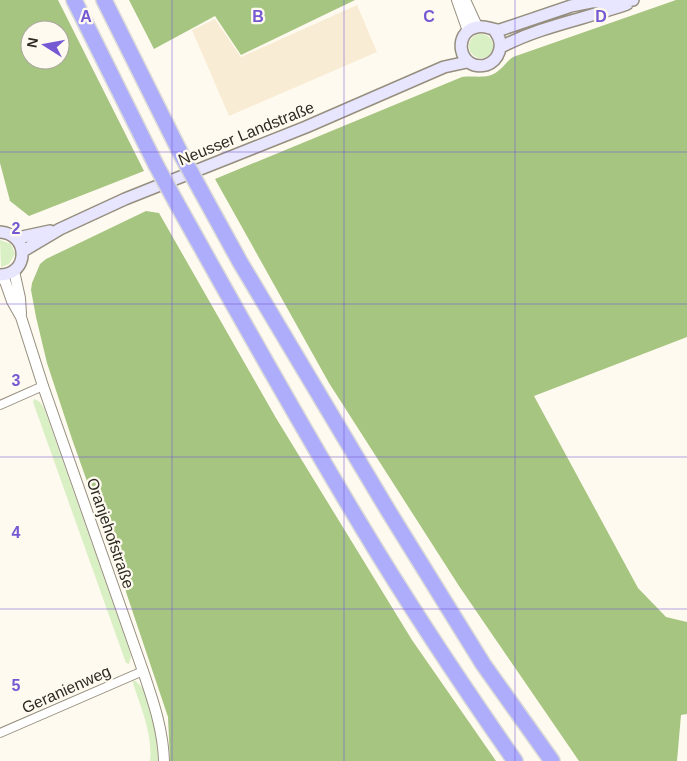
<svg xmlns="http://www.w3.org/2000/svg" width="687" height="761" viewBox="0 0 687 761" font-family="Arial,sans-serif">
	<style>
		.built { fill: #f8ecd4 }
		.green { fill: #d9efc4 }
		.forest { fill: #a5c581; fill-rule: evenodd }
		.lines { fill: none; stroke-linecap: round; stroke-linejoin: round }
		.minor-casing { stroke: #968f7f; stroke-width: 10 }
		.tertiary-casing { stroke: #968f7f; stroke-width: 12 }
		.secondary-casing { stroke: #968f7f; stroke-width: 14 }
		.motorway-casing { stroke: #d9d9d8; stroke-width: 18 }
		.minor { stroke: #fff; stroke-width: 8 }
		.tertiary { stroke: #fff; stroke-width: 10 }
		.secondary { stroke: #e7e6fe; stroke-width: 11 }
		.motorway { stroke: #aeadfb; stroke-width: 15 }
		.motorway-bridge-casing { stroke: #d9d9d8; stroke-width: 18; stroke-linecap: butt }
		.motorway-bridge { stroke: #aeadfb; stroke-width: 15 }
		.grid { fill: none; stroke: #7559d3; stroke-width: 1; stroke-opacity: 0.55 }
		.labels { text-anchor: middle; stroke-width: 4.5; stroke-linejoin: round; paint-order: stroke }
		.street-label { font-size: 16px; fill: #2d2a24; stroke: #fffaef }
		.grid-label { font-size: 16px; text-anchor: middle; font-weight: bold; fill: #7559d3; stroke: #fffaef; stroke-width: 4.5; stroke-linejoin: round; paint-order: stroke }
	</style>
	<rect width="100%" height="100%" fill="#fffaef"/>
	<path class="built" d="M 357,5 L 377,52 L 229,116 L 192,30 L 215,19 L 241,57 Z"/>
	<path class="green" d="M469 46a12 12 0 1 1 24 0a12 12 0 1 1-24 0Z
		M 0,240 L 11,244 L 15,254 L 9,264 L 1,267 Z
		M 34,399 L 40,402 L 44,408 L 129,649 L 131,657 L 129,664 L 126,663 L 33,402 Z
		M 132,680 C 152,684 157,743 158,761 L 150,761 C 153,733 140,706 132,680 Z"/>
	<path class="forest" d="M 0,0 L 58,0 L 144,171 L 29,216 L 10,201 L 0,163 ZM 30,30 L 60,30 L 60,60 L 30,60 Z
		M 129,0 L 355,0 L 241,55 L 215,16 L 154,49 Z
		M 676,0 L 687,0 L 687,337 L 534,396 L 638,588 L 666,617 L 687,622 L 687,714 L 681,715 L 677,761 L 579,761 L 459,586 L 329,383 L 215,179 L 462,77 C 475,75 487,80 498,71 C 504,67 507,61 513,57 Z
		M 146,211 L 159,213 L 276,418 L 412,640 L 496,761 L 170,761 L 168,717 L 123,583 L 72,439 L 47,363 L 36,317 L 31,290 L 32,283 L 40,264 L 46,259 Z"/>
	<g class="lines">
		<g class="minor-casing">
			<path id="minor" d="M 0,405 L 43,386
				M 0,733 L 143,671"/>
		</g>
		<g class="tertiary-casing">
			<path id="tertiary" d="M 457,0 L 468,31
				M 465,0 L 477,26
				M 14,271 L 20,298 L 21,314
				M 0,277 L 5,281 L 12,301 L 21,317 L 43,386 L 143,671 C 153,701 163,729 164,761"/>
		</g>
		<g class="secondary-casing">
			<path id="secondary" d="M 494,30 C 499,36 502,44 499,52 C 497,58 492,63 486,65 C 458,72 452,31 477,27 C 485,25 492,30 500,30 L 571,6 L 591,2 L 633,0
				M 501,47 C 541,26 585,19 627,4
				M 0,232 C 30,234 29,275 0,275
				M 15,237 L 22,237 L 50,231
				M 23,251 L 60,229 L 125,199 L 306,127 L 444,67 L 467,62"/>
		</g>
		<g class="motorway-casing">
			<path id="motorway" d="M 74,0 L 156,165
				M 104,0 L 182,156
				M 201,191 L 240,262 L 389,512 L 483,664 L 552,761
				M 176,202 C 237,311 297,420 362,527 C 410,607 462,685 515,761"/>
		</g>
		<use href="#minor" class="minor"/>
		<use href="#tertiary" class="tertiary"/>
		<use href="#secondary" class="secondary"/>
		<use href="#motorway" class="motorway"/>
		<g class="motorway-bridge-casing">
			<path id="motorway-bridge" d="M 182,156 L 201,191
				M 156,165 L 176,202"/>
		</g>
		<use href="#motorway-bridge" class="motorway-bridge"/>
	</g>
	<path class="grid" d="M 172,0 L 172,761M 344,0 L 344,761M 515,0 L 515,761M 0,152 L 687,152M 0,304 L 687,304M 0,457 L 687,457M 0,609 L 687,609"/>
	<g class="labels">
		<g class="street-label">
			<text transform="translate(246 133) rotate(-22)" y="6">Neusser Landstraße</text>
			<text transform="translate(111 533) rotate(71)" y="6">Oranjehofstraße</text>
			<text transform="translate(66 689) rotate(-24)" y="6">Geranienweg</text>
		</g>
	</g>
	<g class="grid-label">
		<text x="86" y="22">A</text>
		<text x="258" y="22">B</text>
		<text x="429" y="22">C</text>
		<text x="601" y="22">D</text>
		<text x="16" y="234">2</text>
		<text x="16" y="386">3</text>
		<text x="16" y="538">4</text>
		<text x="16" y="691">5</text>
	</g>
	<g transform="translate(45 45) rotate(281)"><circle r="24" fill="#fffaef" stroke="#aba79e"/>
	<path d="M0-4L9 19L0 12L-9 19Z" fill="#7559d3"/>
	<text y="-8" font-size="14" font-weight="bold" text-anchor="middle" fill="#2d2a24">N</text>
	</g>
</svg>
